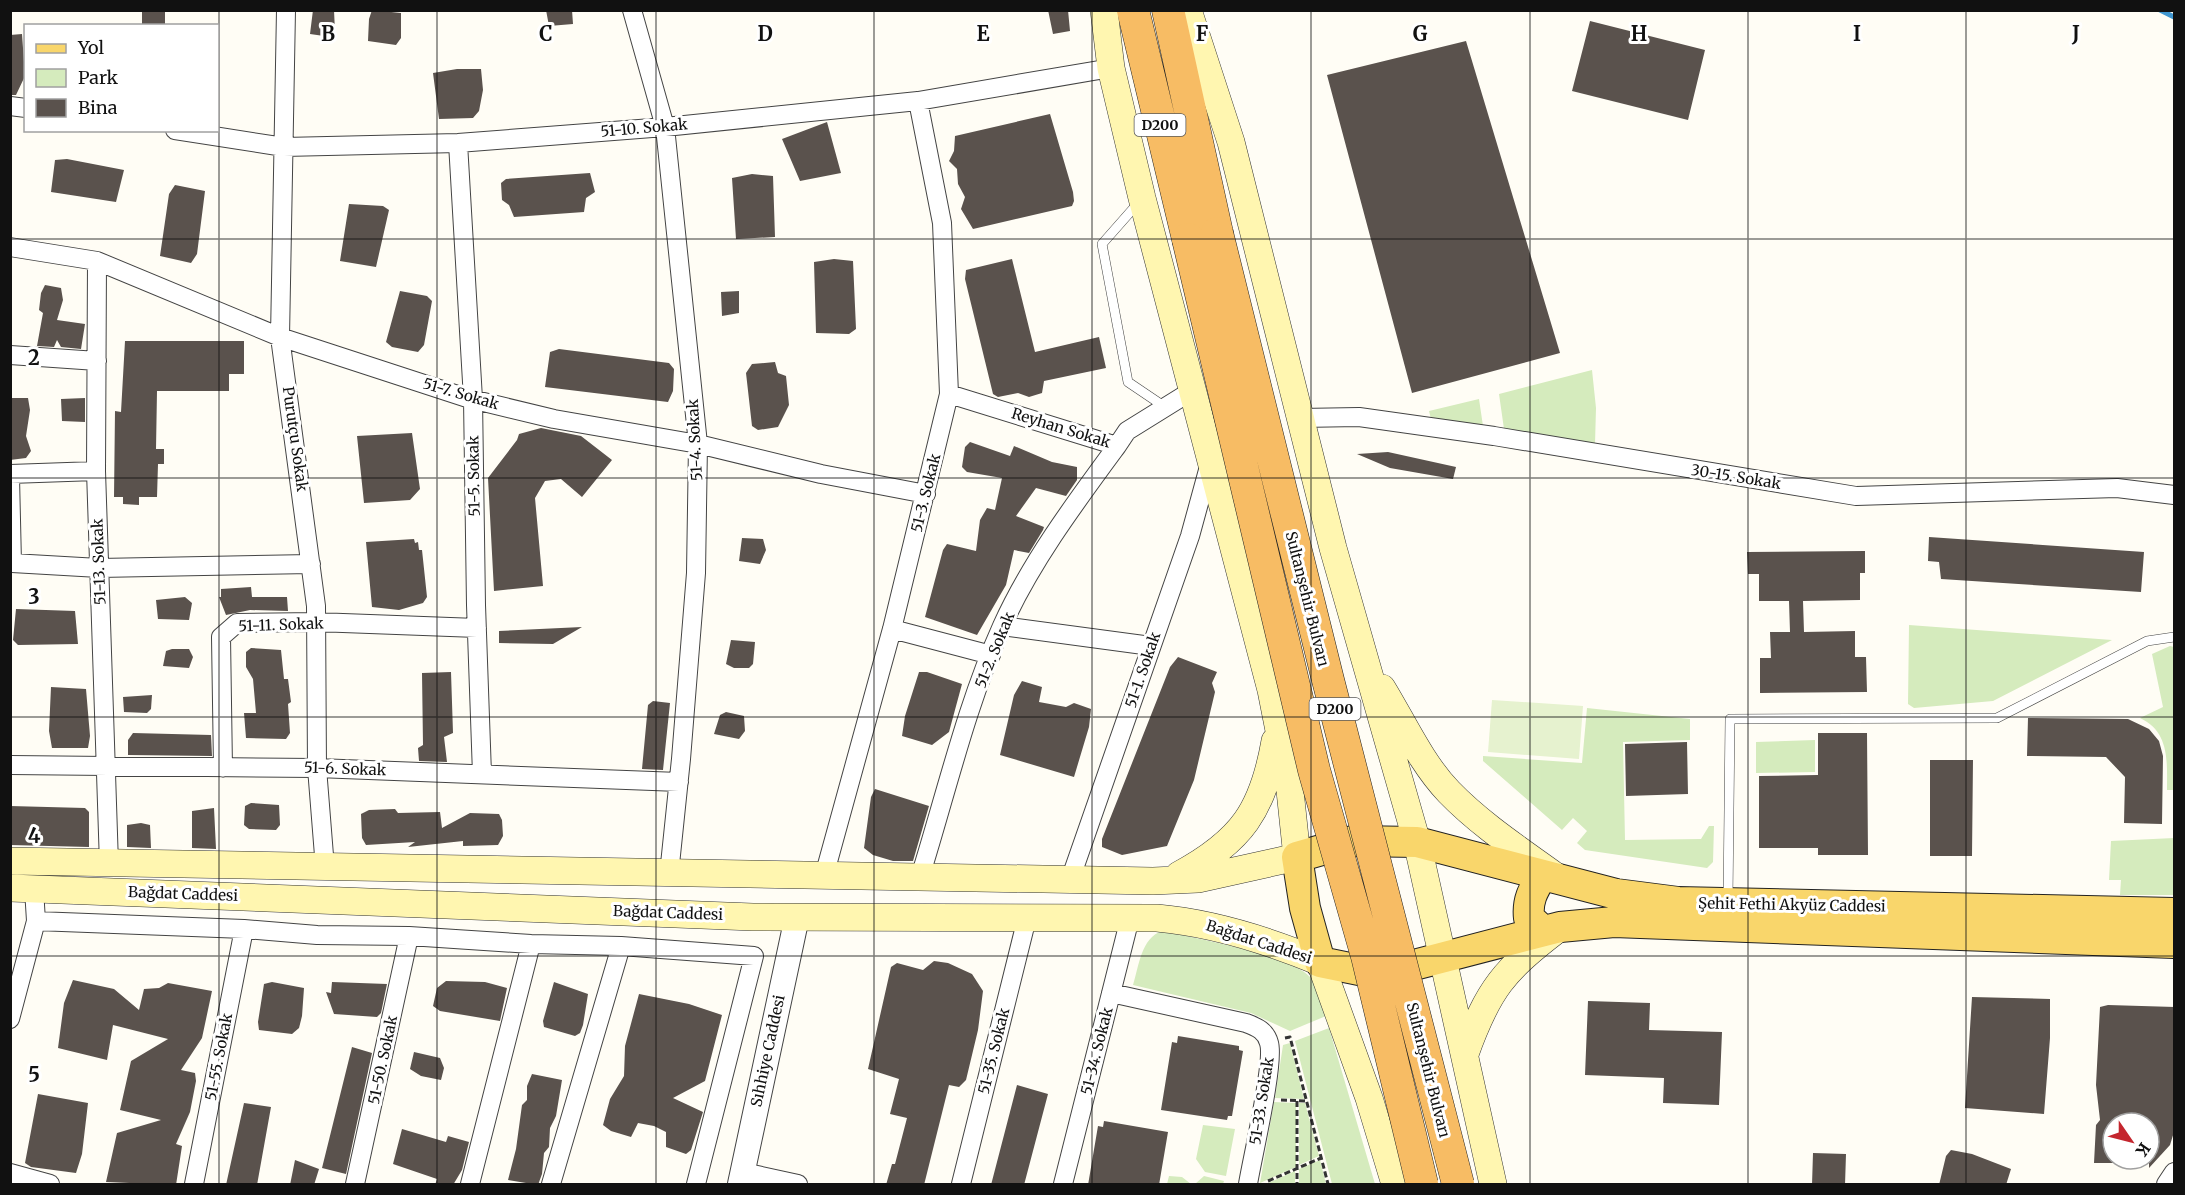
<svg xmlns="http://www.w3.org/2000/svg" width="2185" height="1195" viewBox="0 0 2185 1195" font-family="Merriweather,serif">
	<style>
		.green { fill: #d5ebbd }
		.pitch { fill: #e6f2cf }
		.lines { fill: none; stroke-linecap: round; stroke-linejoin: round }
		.stream { stroke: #3f96cf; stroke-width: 5 }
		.building { fill: #5a524d }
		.service-casing { stroke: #444; stroke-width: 10 }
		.minor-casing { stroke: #444; stroke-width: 20 }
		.tertiary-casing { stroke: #444; stroke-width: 26 }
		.secondary-casing { stroke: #333; stroke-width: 28 }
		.primary-casing { stroke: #222; stroke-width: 32 }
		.trunk-casing { stroke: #222; stroke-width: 33 }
		.path { stroke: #333; stroke-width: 3; stroke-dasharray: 6 3; stroke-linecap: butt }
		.service { stroke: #fff; stroke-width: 9 }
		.minor { stroke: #fff; stroke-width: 18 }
		.tertiary { stroke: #fff; stroke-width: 24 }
		.secondary { stroke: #fff6b0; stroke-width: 27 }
		.primary { stroke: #f9d66b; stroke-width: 30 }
		.trunk { stroke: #f7bc64; stroke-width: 32 }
		.trunk-bridge-casing { stroke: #222; stroke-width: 33; stroke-linecap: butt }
		.trunk-bridge { stroke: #f7bc64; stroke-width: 32 }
		.grid { fill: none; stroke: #111; stroke-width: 1.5; stroke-opacity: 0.55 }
		.labels { text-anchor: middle; stroke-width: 6; stroke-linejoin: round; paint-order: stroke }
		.shield { fill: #fff; stroke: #585858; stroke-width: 1.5 }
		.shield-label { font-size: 14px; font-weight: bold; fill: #111 }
		.street-label { font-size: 15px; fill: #111; stroke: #fff }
		.grid-label { font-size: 20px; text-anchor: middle; font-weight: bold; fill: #111; stroke: #fff; stroke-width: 6; stroke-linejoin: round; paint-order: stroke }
	</style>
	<rect width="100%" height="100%" fill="#fffdf5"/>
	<path class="green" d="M 1592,370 L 1596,408 L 1595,444 L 1504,429 L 1499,394 Z
		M 1479,399 L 1483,426 L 1431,419 L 1429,411 Z
		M 1909,625 L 2112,640 L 1993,701 L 1914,708 L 1908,704 Z
		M 2170,646 L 2174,647 L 2174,790 L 2167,790 C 2167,762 2170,732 2140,718 L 2163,707 L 2152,654 Z
		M 1587,708 L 1690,719 L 1690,740 L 1623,742 L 1625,840 L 1701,839 L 1709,826 L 1714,826 L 1713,862 L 1707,868 L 1585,850 L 1577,843 L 1587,831 L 1573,818 L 1562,830 L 1483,761 L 1483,756 L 1582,763 Z
		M 1815,740 L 1815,772 L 1756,773 L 1756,742 Z
		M 2174,838 L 2174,895 L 2120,895 L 2121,880 L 2109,880 L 2111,841 Z
		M 1162,931 C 1192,937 1292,956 1310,977 C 1319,986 1322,1004 1326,1016 L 1290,1031 L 1251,1013 L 1133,985 C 1139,966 1141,938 1162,931 Z
		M 1329,1028 L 1375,1184 L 1332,1184 L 1295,1041 Z
		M 1290,1043 L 1304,1099 L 1275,1098 L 1283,1045 Z
		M 1274,1102 L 1296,1103 L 1296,1167 L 1260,1183 Z
		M 1299,1103 L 1305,1103 L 1319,1156 L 1299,1165 Z
		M 1203,1125 L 1235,1129 L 1226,1176 L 1205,1172 L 1196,1159 Z
		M 1320,1160 L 1326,1184 L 1299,1184 L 1299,1169 Z
		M 1295,1171 L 1295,1184 L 1266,1184 Z
		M 1169,1176 L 1182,1177 L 1191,1184 L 1167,1184 Z
		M 1204,1176 L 1224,1181 L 1223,1184 L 1195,1184 Z"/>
	<path class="pitch" d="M 1492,700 L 1583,706 L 1579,759 L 1488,752 Z"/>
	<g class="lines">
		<path class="stream" d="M 2160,10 L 2174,17"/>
	</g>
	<path class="building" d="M 142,10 L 165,10 L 165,26 L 142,26 Z
		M 313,10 L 334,10 L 335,32 L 331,37 L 310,34 Z
		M 372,10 L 401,13 L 401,38 L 396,45 L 368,41 L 369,19 Z
		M 546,10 L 572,10 L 573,24 L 549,26 Z
		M 1048,10 L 1068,10 L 1070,31 L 1053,34 Z
		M 1590,21 L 1705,50 L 1688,120 L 1572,91 Z
		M 22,34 L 25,76 L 16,95 L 10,95 L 10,35 Z
		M 1466,41 L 1560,353 L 1412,393 L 1327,75 Z
		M 457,69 L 481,69 L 483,90 L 479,111 L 473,118 L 439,119 L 433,73 Z
		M 1050,114 L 1073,192 L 1074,201 L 1072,206 L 973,229 L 961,209 L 965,197 L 958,184 L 957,169 L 949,161 L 954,151 L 955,136 Z
		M 827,122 L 841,173 L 800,181 L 782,139 Z
		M 67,159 L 124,170 L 116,202 L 51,192 L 55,160 Z
		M 590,173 L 595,192 L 586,198 L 584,212 L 514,217 L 509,205 L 502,200 L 501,183 L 506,179 Z
		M 752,174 L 773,176 L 775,237 L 736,239 L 732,178 Z
		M 175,185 L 205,191 L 197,254 L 191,263 L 160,256 L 169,194 Z
		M 349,204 L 383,206 L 389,210 L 376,267 L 340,261 Z
		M 834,259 L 853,261 L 856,329 L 849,334 L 816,333 L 814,262 Z
		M 1012,259 L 1035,352 L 1099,337 L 1106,368 L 1044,381 L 1042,393 L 1029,397 L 1018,393 L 998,397 L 993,394 L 965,279 L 966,270 Z
		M 45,285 L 61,288 L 63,300 L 57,320 L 85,324 L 81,349 L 61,347 L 57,340 L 54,347 L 37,346 L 43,313 L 39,310 L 41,293 Z
		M 400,291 L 427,296 L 432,301 L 424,345 L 418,352 L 392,347 L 386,342 Z
		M 739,291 L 739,313 L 722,316 L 721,292 Z
		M 125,341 L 244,341 L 244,374 L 229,374 L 229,391 L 157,391 L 156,449 L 164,449 L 164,464 L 158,464 L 157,497 L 139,497 L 139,505 L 123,504 L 123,497 L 114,497 L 115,411 L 121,412 Z
		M 559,349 L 669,363 L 674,369 L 673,391 L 668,402 L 545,387 L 550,352 Z
		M 775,362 L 778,373 L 786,376 L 789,405 L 778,427 L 758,430 L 752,426 L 746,373 L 752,364 Z
		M 10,398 L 28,398 L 30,410 L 26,436 L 31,451 L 26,458 L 10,460 Z
		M 85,398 L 85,422 L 62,421 L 61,399 Z
		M 541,428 L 581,436 L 612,460 L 582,497 L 561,479 L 545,481 L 535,498 L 543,586 L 494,591 L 488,478 L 517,440 L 519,434 Z
		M 412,433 L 420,489 L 410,500 L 364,503 L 357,436 Z
		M 970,442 L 1010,456 L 1014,446 L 1052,462 L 1077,467 L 1077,480 L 1066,496 L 1036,488 L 1016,516 L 1044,527 L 1043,530 L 1029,553 L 1014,550 L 1006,585 L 977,635 L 925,617 L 943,550 L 947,544 L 976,551 L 980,520 L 987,508 L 995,510 L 1002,478 L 967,472 L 962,467 L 965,447 Z
		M 1388,452 L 1456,467 L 1453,479 L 1390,468 L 1357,454 Z
		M 1929,537 L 2144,552 L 2141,592 L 1941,579 L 1939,562 L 1928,561 Z
		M 742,538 L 763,539 L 766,550 L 760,564 L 739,561 Z
		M 414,539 L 415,543 L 418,542 L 419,550 L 422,550 L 427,597 L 423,603 L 399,610 L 372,607 L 366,542 Z
		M 1865,551 L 1865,573 L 1860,573 L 1860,600 L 1803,601 L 1804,632 L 1855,631 L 1855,657 L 1866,657 L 1867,692 L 1760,693 L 1760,658 L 1771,658 L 1770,632 L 1790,632 L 1789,601 L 1759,601 L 1759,574 L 1748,574 L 1747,552 Z
		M 251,587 L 252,597 L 287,597 L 288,611 L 250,610 L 226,615 L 219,597 L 221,597 L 221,589 Z
		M 185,597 L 192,603 L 189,620 L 158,619 L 156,600 Z
		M 16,609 L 75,611 L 78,644 L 18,645 L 13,640 Z
		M 582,627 L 553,644 L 499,643 L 499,631 Z
		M 731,640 L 755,642 L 753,664 L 749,668 L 734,668 L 726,664 Z
		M 251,648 L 281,650 L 284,679 L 288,679 L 291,702 L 288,704 L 290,733 L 286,739 L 246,738 L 244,713 L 256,713 L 253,679 L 246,667 L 246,652 Z
		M 172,649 L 189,649 L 193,657 L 189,668 L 163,666 L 166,651 Z
		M 1178,657 L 1217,672 L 1212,683 L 1215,692 L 1194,780 L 1167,846 L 1122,855 L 1102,847 L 1102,839 L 1170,667 Z
		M 451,672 L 453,733 L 444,737 L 447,762 L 419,761 L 418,748 L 423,745 L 422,673 Z
		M 919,672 L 927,672 L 962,684 L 949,732 L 932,745 L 902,736 L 905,716 Z
		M 1022,681 L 1042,687 L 1039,702 L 1066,707 L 1074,703 L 1091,709 L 1089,727 L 1074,777 L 1000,755 L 1014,695 Z
		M 51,687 L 86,689 L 90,736 L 88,748 L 52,748 L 49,731 Z
		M 152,695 L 151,709 L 147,713 L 124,712 L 123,697 Z
		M 653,701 L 670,703 L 663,770 L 642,769 L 648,705 Z
		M 726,712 L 744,716 L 745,731 L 739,739 L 714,734 L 720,715 Z
		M 2028,718 L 2128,719 L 2149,729 L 2159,741 L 2163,756 L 2162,824 L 2124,823 L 2125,777 L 2106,757 L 2027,756 Z
		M 133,733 L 211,735 L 212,756 L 128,755 L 128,740 Z
		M 1818,733 L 1867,733 L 1868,855 L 1818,855 L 1818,848 L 1759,848 L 1759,776 L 1818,775 Z
		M 1687,742 L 1688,794 L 1626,796 L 1625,744 Z
		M 1930,760 L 1973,760 L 1972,856 L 1930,856 Z
		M 875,789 L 929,806 L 913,861 L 893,861 L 873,855 L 864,848 L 871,797 Z
		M 251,803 L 279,805 L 280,825 L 276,830 L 249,829 L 244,825 L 245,806 Z
		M 10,806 L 85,808 L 89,812 L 89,847 L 10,845 Z
		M 214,808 L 216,849 L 192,848 L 192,811 Z
		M 395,809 L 398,813 L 440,812 L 442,828 L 470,813 L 499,814 L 502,820 L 503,836 L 498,845 L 463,846 L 463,841 L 408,847 L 415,842 L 366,845 L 362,838 L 361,814 L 369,810 Z
		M 141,823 L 150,825 L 151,848 L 127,847 L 127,825 Z
		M 934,961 L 948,963 L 972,974 L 983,991 L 978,1030 L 966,1080 L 959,1087 L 949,1085 L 924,1185 L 886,1185 L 892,1164 L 895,1164 L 907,1118 L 890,1114 L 899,1079 L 868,1069 L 891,967 L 897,963 L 923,970 Z
		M 73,980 L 114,989 L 139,1010 L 144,989 L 159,988 L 168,983 L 212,991 L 202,1038 L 181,1070 L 195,1073 L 196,1081 L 190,1112 L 176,1144 L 182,1146 L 176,1185 L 106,1182 L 117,1133 L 161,1120 L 120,1110 L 131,1061 L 168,1039 L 113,1025 L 107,1060 L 58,1048 L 64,1003 Z
		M 446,981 L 485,982 L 507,988 L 500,1021 L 440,1011 L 433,1006 L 437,988 Z
		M 272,982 L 304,988 L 302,1016 L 299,1028 L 292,1034 L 259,1030 L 258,1022 L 264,984 Z
		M 332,982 L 387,984 L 381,1013 L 377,1017 L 334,1014 L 326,992 L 331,993 Z
		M 554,982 L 588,994 L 583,1025 L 580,1033 L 575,1036 L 544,1027 L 543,1021 Z
		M 639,994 L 689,1004 L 722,1015 L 705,1081 L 673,1098 L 703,1112 L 691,1150 L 686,1154 L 666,1147 L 666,1132 L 654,1126 L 638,1123 L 631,1137 L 611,1131 L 603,1125 L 610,1099 L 624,1076 L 625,1046 Z
		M 1972,997 L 2050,999 L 2050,1038 L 2044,1114 L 1965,1108 Z
		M 1588,1001 L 1650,1003 L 1649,1030 L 1722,1032 L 1719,1105 L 1663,1103 L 1664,1078 L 1585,1075 Z
		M 2108,1005 L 2175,1007 L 2174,1132 L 2170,1145 L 2149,1168 L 2149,1123 L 2113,1123 L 2113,1163 L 2094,1163 L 2096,1125 L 2100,1120 L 2096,1085 L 2100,1007 Z
		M 1178,1036 L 1239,1046 L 1239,1050 L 1243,1051 L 1232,1116 L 1228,1116 L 1227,1120 L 1161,1110 L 1172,1042 L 1177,1043 Z
		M 352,1047 L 372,1053 L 346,1174 L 322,1168 Z
		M 414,1052 L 440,1058 L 444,1068 L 441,1080 L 421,1076 L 410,1069 Z
		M 532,1074 L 562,1080 L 556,1116 L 550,1128 L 549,1147 L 544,1153 L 542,1174 L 538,1185 L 508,1180 L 516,1149 L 522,1105 L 527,1100 L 527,1086 Z
		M 1017,1085 L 1048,1094 L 1024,1185 L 991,1185 Z
		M 38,1094 L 88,1103 L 82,1154 L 76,1173 L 31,1167 L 25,1163 Z
		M 244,1103 L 271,1107 L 257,1185 L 226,1185 Z
		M 1104,1121 L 1168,1132 L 1159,1185 L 1088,1185 L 1098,1126 L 1103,1127 Z
		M 402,1129 L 446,1142 L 448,1136 L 469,1142 L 462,1170 L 453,1185 L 435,1185 L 437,1179 L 393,1164 Z
		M 1951,1150 L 1972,1154 L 2011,1169 L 2006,1185 L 1939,1185 L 1946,1156 Z
		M 1813,1153 L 1846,1154 L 1845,1185 L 1812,1185 Z
		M 295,1160 L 319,1169 L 314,1185 L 290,1185 Z"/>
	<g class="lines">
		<g class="service-casing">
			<path id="service" d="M 1139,202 L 1102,244 L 1128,382 L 1165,407
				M 1728,900 L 1730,719 L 1997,718 L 2147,641 L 2174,637"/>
		</g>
		<g class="minor-casing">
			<path id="minor" d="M 286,10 L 280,337 L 316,606 L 317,768 L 325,868
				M 632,10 L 665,127 L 698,444 L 696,573 L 681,759 L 669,874
				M 10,106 L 26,108
				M 175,130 L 284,147 L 458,143 L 665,127 L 918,101 L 1111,68
				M 458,143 L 473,399 L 476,605 L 482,774
				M 10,247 L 97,261 L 280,337 L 467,398 L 554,419 L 698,444 L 821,474 L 926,494
				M 97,261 L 96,471 L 109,864
				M 10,355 L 97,361
				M 949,394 L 1117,446 L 1127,431 L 1193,390
				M 1300,418 L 1359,417 L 1494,436 L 1856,496 L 2117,488 L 2174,495
				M 10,474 L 96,471
				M 10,477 L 12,563 L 99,568 L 311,564
				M 1002,626 L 1151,646
				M 892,629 L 991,655
				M 10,765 L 317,768 L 679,782
				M 223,768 L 221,637 L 237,623 L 316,622 L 477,628
				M 824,876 L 892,629 L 949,394 L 942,223 L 918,101
				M 920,877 C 946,794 966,706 1002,626 C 1031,562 1075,503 1117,446
				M 1070,880 L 1190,536 L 1210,463
				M 36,921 L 244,929 L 317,935 L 409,936 L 531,944 L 621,946 L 754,956 L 696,1184
				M 1111,993 L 1246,1023 C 1257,1027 1266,1031 1269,1043 C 1275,1062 1252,1159 1248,1184
				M 10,1019 L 36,921 L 34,889
				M 743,1172 L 798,1184
				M 10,1173 L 50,1184
				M 194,1184 L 244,929
				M 355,1184 L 409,936
				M 470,1184 L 531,944
				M 551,1184 L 621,946
				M 961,1184 L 1027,918
				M 1063,1184 L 1130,918
				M 2166,1184 L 2174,1172"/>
		</g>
		<g class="tertiary-casing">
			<path id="tertiary" d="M 740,1184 L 797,917"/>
		</g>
		<g class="secondary-casing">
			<path id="secondary" d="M 1188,10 L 1231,142 L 1333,548 L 1417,842 L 1493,1184
				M 1382,688 C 1403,722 1421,763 1449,792 C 1480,824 1518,849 1554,875
				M 10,861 L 1153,881 L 1198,879 L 1297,857 L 1289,781 L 1271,690 L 1142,198 L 1111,68 L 1104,10
				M 1179,875 C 1242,841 1263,810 1275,741
				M 10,888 L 753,917 L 1157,918 C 1214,923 1267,940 1320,962 L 1369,1098 L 1395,1184
				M 1465,1054 C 1488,989 1504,970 1559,928"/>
		</g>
		<g class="primary-casing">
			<path id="primary" d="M 1542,876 C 1533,890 1527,901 1529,918 L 1543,931
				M 2174,913 L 1678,902 L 1616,894 L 1417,842 L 1353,841 L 1297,857 L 1305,908 L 1320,962 L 1369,972 L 1391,971 L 1560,927 L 1614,922 L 2174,943"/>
		</g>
		<g class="trunk-casing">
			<path id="trunk" d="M 1133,10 L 1188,239
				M 1168,10 L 1217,233"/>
		</g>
		<path class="path" d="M 1285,1038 L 1290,1037 L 1328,1184
			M 1281,1100 L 1307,1101
			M 1297,1101 L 1297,1184
			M 1268,1181 L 1321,1158"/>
		<use href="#service" class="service"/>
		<use href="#minor" class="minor"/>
		<use href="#tertiary" class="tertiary"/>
		<use href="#secondary" class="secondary"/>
		<use href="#primary" class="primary"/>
		<use href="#trunk" class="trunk"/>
		<g class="trunk-bridge-casing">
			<path id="trunk-bridge" d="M 1217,233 L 1328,680 L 1458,1184
				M 1188,239 L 1314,770 L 1367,956 L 1422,1184"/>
		</g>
		<use href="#trunk-bridge" class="trunk-bridge"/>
	</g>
	<path class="grid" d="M 219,10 L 219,1184M 437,10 L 437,1184M 656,10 L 656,1184M 874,10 L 874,1184M 1092,10 L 1092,1184M 1311,10 L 1311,1184M 1530,10 L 1530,1184M 1748,10 L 1748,1184M 1966,10 L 1966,1184M 10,239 L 2174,239M 10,478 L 2174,478M 10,717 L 2174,717M 10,956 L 2174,956"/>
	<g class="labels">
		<g class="shield">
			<rect x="1134.5" y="114" width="51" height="22" rx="4.5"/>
			<rect x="1309.5" y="698" width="51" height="22" rx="4.5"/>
		</g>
		<g class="shield-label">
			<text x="1160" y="130">D200</text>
			<text x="1335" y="714">D200</text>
		</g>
		<g class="street-label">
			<text transform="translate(644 128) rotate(-5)" y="5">51-10. Sokak</text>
			<text transform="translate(461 394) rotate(16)" y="5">51-7. Sokak</text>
			<text transform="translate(1061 428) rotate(17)" y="5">Reyhan Sokak</text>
			<text transform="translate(295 439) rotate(82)" y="5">Purutçu Sokak</text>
			<text transform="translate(695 440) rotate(-93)" y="5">51-4. Sokak</text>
			<text transform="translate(474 476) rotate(-91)" y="5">51-5. Sokak</text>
			<text transform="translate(1736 477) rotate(9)" y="5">30-15. Sokak</text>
			<text transform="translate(926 493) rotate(-76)" y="5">51-3. Sokak</text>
			<text transform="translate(99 562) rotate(-92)" y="5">51-13. Sokak</text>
			<text transform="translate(1307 599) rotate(76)" y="5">Sultanşehir Bulvarı</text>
			<text transform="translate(281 625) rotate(-2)" y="5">51-11. Sokak</text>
			<text transform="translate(995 650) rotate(-68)" y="5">51-2. Sokak</text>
			<text transform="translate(1143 670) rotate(-71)" y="5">51-1. Sokak</text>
			<text transform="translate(345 769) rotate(2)" y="5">51-6. Sokak</text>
			<text transform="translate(183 894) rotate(2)" y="5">Bağdat Caddesi</text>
			<text transform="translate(1792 905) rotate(1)" y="5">Şehit Fethi Akyüz Caddesi</text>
			<text transform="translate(668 913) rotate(2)" y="5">Bağdat Caddesi</text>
			<text transform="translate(1259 942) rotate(18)" y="5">Bağdat Caddesi</text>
			<text transform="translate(768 1051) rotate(-78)" y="5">Sıhhiye Caddesi</text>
			<text transform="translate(994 1051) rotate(-76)" y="5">51-35. Sokak</text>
			<text transform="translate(1097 1051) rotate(-76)" y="5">51-34. Sokak</text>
			<text transform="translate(219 1057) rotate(-79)" y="5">51-55. Sokak</text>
			<text transform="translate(383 1060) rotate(-78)" y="5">51-50. Sokak</text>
			<text transform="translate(1428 1070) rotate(76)" y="5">Sultanşehir Bulvarı</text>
			<text transform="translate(1262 1101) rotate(-81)" y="5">51-33. Sokak</text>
		</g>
	</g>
	<g class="grid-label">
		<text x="328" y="41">B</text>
		<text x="546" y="41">C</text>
		<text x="765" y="41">D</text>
		<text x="983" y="41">E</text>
		<text x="1202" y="41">F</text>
		<text x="1420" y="41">G</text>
		<text x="1639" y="41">H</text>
		<text x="1857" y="41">I</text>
		<text x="2076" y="41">J</text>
		<text x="34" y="365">2</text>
		<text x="34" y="604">3</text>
		<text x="34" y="843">4</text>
		<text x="34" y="1082">5</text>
	</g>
	<rect width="2185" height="1195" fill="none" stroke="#111111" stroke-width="24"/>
	<rect x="24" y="24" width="195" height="108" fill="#ffffff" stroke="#a0a0a0" stroke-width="1.5"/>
	<rect x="36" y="44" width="30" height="9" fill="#f9d66b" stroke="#a0a0a0" stroke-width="1.5"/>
	<text x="78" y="54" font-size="18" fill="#111111">Yol</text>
	<rect x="36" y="69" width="30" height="18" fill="#d5ebbd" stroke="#a0a0a0" stroke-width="1.5"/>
	<text x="78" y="84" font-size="18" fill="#111111">Park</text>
	<rect x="36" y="99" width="30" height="18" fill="#5a524d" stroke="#a0a0a0" stroke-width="1.5"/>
	<text x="78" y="114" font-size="18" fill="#111111">Bina</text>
	<g transform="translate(2131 1141) rotate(125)"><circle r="28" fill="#ffffff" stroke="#a0a0a0" stroke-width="1.5"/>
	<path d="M0-4.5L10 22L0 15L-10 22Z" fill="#c4262e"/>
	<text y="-9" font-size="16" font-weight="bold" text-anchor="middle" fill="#111111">K</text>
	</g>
</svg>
